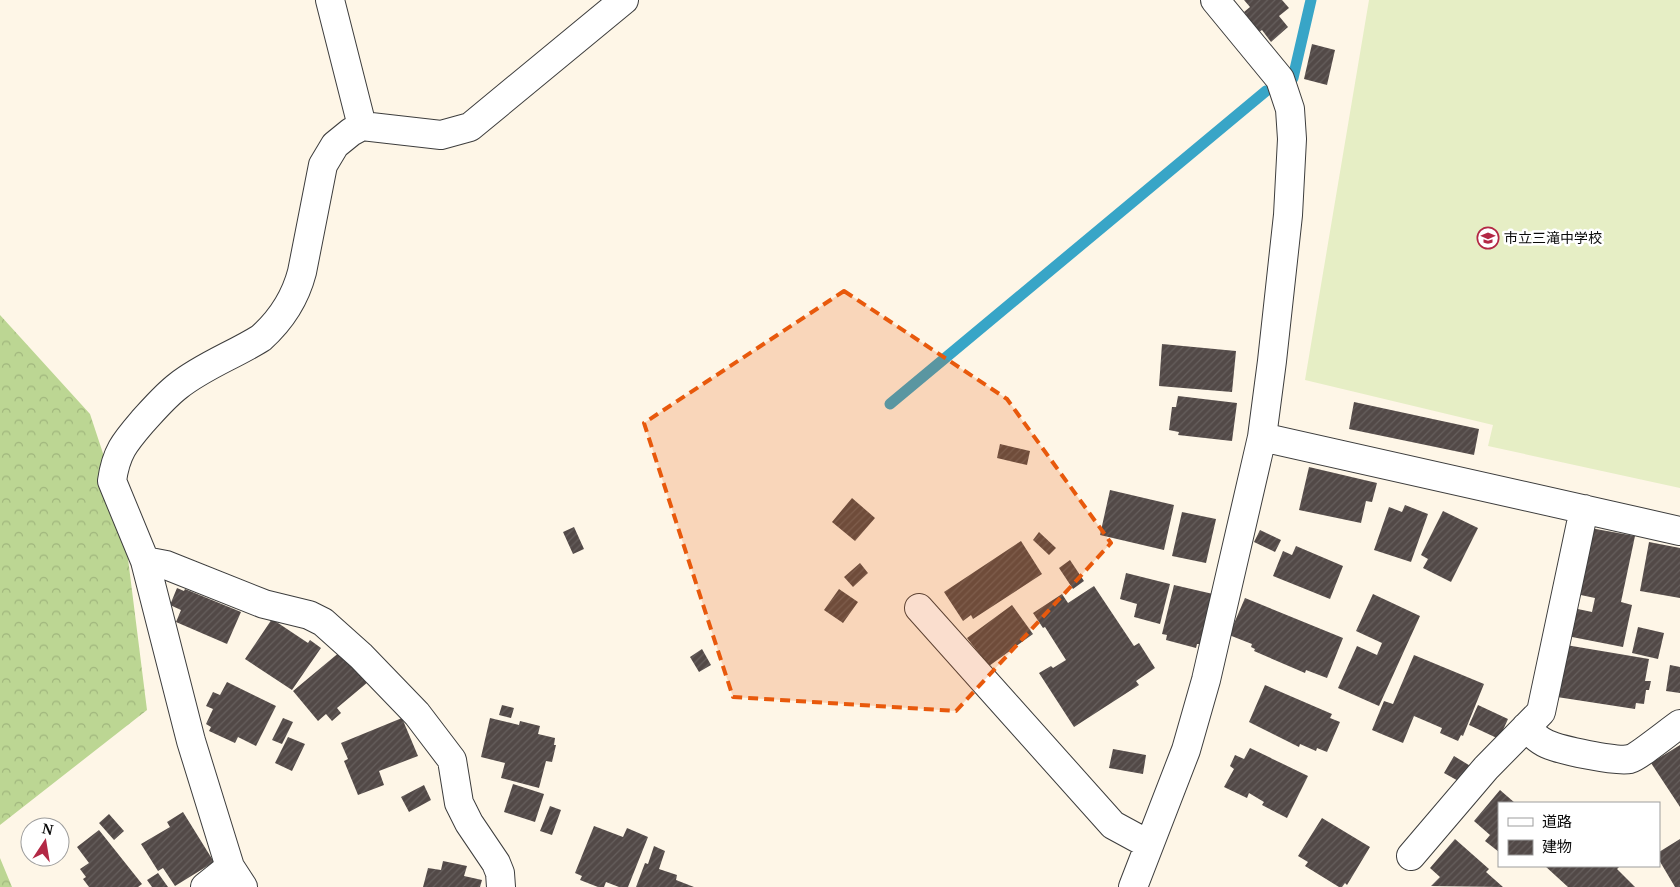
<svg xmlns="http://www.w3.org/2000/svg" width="1680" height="887" viewBox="0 0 1680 887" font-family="'Noto Serif','Noto Sans JP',serif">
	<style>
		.forest { fill: url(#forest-crowns) }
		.pitch { fill: #e6eec5 }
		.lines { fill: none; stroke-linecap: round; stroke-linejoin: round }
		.stream { stroke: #38a5c7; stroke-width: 11 }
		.building { fill: url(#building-hatch) }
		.street-casing { stroke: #3d3d3d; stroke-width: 30 }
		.street { stroke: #fff; stroke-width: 28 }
		.marked { fill: #e8590c; fill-opacity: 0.2; stroke: #e8590c; stroke-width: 4; stroke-dasharray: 10 6; stroke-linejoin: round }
		.labels { text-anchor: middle; stroke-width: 5; stroke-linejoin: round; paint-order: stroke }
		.poi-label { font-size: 14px; fill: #0a0a0a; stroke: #fff; text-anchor: start }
	</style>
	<defs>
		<pattern id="forest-crowns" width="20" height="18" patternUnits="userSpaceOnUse" patternTransform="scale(1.25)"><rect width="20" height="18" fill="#bcd693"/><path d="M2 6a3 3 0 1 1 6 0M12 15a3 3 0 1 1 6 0" fill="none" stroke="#a0b67d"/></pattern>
		<pattern id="building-hatch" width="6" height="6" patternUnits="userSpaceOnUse" patternTransform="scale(1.25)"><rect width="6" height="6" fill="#524947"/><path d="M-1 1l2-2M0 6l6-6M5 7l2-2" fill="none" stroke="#665f5d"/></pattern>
	</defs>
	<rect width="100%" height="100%" fill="#fef6e7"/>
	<path class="forest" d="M 0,315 L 90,414 L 122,511 L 147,710 L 0,825 Z
		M 0,858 L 12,887 L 0,887 Z"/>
	<path class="pitch" d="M 1369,0 L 1680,0 L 1680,488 L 1488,446 L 1493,425 L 1305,380 Z"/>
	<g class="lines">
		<path class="stream" d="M 1293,78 L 1311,0
			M 890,404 L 1266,91"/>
	</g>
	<path class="building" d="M 1244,0 L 1282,0 L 1289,8 L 1279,16 L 1288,27 L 1271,42 L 1262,30 L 1259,32 L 1244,12 L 1250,7 Z
		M 1312,44 L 1335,50 L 1327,85 L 1304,79 Z
		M 1162,344 L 1236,351 L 1232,392 L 1159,386 Z
		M 1178,396 L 1237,403 L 1232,441 L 1178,435 L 1179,432 L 1169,430 L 1172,407 L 1176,407 Z
		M 1354,402 L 1479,429 L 1474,455 L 1349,429 Z
		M 1000,444 L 1030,451 L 1027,465 L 997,458 Z
		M 1309,467 L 1377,483 L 1372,502 L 1366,501 L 1361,523 L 1299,510 Z
		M 1110,490 L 1174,505 L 1164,550 L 1100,535 Z
		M 852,498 L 875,518 L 855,541 L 832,522 Z
		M 1405,505 L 1428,514 L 1411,562 L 1374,550 L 1389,507 L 1402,512 Z
		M 1443,511 L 1478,528 L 1451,582 L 1423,568 L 1428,559 L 1421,555 Z
		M 1182,512 L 1216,519 L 1206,563 L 1172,556 Z
		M 574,527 L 584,549 L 573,554 L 563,532 Z
		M 1590,528 L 1635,536 L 1621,602 L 1632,605 L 1623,647 L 1567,636 L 1573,608 L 1592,612 L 1595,598 L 1576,594 Z
		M 1260,530 L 1281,540 L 1275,552 L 1254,542 Z
		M 1039,532 L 1056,548 L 1049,555 L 1033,540 Z
		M 1021,541 L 1042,574 L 973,619 L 971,615 L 963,621 L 944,592 Z
		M 1649,542 L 1680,548 L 1680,598 L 1640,591 Z
		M 1296,546 L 1343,566 L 1330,599 L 1273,576 L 1283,551 L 1292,555 Z
		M 1070,560 L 1084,581 L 1073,589 L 1059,568 Z
		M 860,563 L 868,573 L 853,587 L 844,577 Z
		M 1126,573 L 1170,584 L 1160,624 L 1134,617 L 1137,604 L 1120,599 Z
		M 1174,585 L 1213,594 L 1201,644 L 1197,644 L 1196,648 L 1166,640 L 1167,635 L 1162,634 Z
		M 1094,586 L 1134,646 L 1139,643 L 1155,668 L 1136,681 L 1139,685 L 1074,727 L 1039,673 L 1051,666 L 1053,668 L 1066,660 L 1045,627 L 1043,628 L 1033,613 L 1062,594 L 1068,603 Z
		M 177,588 L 184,591 L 185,589 L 241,612 L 227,644 L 176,622 L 181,610 L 170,605 Z
		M 839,589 L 858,602 L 843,623 L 824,610 Z
		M 1373,594 L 1420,616 L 1379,706 L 1338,688 L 1357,646 L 1377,655 L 1382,643 L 1356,631 Z
		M 1245,598 L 1343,638 L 1327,678 L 1306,670 L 1305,673 L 1254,651 L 1255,649 L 1251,647 L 1252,644 L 1229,635 Z
		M 1012,605 L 1033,634 L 989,666 L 967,638 Z
		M 272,619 L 308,643 L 310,640 L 321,648 L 292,690 L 245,659 Z
		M 1638,627 L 1664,633 L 1658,659 L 1632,653 Z
		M 1566,645 L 1649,659 L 1645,681 L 1651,681 L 1649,690 L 1646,690 L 1644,704 L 1636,703 L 1635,709 L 1557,697 Z
		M 702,649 L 711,665 L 699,672 L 690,657 Z
		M 341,651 L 368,682 L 337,708 L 341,713 L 332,721 L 326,714 L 318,721 L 293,691 Z
		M 1414,655 L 1484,684 L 1463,736 L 1461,735 L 1458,741 L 1440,733 L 1442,728 L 1414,716 L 1403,743 L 1372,730 L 1384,701 L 1393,704 Z
		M 1670,665 L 1680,667 L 1680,693 L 1666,691 Z
		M 227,682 L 276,706 L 256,746 L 238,737 L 235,743 L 209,731 L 211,727 L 206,724 L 213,709 L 206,706 L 213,692 L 220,695 Z
		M 1265,685 L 1332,714 L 1330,718 L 1340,722 L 1327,752 L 1317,748 L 1316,751 L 1300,744 L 1299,747 L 1249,722 Z
		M 502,705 L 514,708 L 511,718 L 499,715 Z
		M 1478,705 L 1508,719 L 1499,739 L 1469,725 Z
		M 283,718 L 293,722 L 282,744 L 272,740 Z
		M 402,718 L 418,756 L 379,771 L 384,785 L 358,795 L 344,761 L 348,759 L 341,743 Z
		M 490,718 L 519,725 L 520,721 L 540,726 L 538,734 L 555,738 L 554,745 L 556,745 L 552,762 L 546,761 L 539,788 L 501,778 L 505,763 L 481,757 Z
		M 288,737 L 305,744 L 292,771 L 275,763 Z
		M 1680,745 L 1680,807 L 1651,763 Z
		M 1250,748 L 1308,776 L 1287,818 L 1262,805 L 1264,802 L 1249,793 L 1247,798 L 1224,787 L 1234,769 L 1230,766 L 1235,755 L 1244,759 Z
		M 1113,749 L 1146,755 L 1143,774 L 1109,768 Z
		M 1454,756 L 1472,767 L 1462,783 L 1444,773 Z
		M 513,784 L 544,794 L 535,822 L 504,812 Z
		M 424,785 L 431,800 L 409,812 L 401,797 Z
		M 1500,790 L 1515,803 L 1499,803 L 1499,852 L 1485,841 L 1490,835 L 1474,821 Z
		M 550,806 L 561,810 L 552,835 L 540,831 Z
		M 183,812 L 214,862 L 175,886 L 163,868 L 158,871 L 141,844 L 170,827 L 167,822 Z
		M 109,814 L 124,831 L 114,840 L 99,823 Z
		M 1322,818 L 1370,847 L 1347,885 L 1345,883 L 1342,887 L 1339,887 L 1305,866 L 1308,862 L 1298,856 Z
		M 594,826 L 623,837 L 627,828 L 648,837 L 628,887 L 619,887 L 606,882 L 604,887 L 598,887 L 580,880 L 582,876 L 575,873 Z
		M 99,830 L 142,884 L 138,887 L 89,887 L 83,879 L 86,877 L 80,869 L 89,863 L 77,847 Z
		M 1455,839 L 1489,869 L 1486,872 L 1503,887 L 1431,886 L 1440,877 L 1430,868 Z
		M 1680,839 L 1680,887 L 1675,887 L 1659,860 L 1659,852 Z
		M 654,846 L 665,851 L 659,869 L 677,875 L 676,880 L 694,887 L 636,887 L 645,863 L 648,864 Z
		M 443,861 L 467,866 L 464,876 L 482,880 L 480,887 L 423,887 L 428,868 L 441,870 Z
		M 1545,866 L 1620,866 L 1617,869 L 1635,887 L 1568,887 Z
		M 158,873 L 168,887 L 152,887 L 147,880 Z"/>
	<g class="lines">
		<g class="street-casing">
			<path id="street" d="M 330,0 L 362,126 L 441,135 L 470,127 L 624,0
				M 1262,437 L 1680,531
				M 145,561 L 166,565 L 264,604 L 309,615 L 323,622 L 361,656 L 417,714 L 452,760 L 459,803 L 469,823 L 496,863 L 500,873 L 501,887
				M 919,608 L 1113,825 L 1148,844
				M 1526,727 C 1532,734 1538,740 1547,744 C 1560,750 1616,762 1630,759 C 1638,757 1671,730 1680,724
				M 1411,856 L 1486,768 L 1541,712 L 1584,509
				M 205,887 L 230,867
				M 243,887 L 230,867 L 191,741 L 145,561 L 112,481 C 116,452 125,442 143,421 C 154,409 165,396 178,386 C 203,366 234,355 261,338 C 281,320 295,299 302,272 L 323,165 L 335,145 L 351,132 L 362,126
				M 1133,887 L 1186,750 L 1206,680 L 1262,437 L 1272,361 L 1288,215 L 1292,139 L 1290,109 L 1280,79 L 1215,0"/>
		</g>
		<use href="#street" class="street"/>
	</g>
	<path class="marked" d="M 844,291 L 1007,399 L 1111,543 L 956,711 L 733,697 L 644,423 Z"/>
	<defs>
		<g id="school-ring" transform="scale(1.125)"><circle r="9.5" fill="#fff" stroke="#b32845" stroke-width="1.5"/><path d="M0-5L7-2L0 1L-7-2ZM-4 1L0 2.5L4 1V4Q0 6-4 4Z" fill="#b32845"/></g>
	</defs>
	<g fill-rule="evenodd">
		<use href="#school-ring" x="1488" y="238"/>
	</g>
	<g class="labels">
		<g class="poi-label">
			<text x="1504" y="243">市立三滝中学校</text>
		</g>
	</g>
	<rect x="1498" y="802" width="162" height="65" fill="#ffffff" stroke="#9d9d9d"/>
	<rect x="1508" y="818" width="25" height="8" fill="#ffffff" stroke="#9d9d9d"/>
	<text x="1542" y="827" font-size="15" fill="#0a0a0a">道路</text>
	<rect x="1508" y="840" width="25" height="15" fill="url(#building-hatch)" stroke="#9d9d9d"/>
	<text x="1542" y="852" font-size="15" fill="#0a0a0a">建物</text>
	<g transform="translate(45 842) rotate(12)"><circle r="24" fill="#ffffff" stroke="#9d9d9d"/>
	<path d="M0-4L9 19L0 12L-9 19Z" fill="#b32845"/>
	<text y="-8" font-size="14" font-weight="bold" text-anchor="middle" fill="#0a0a0a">N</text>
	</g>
</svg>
